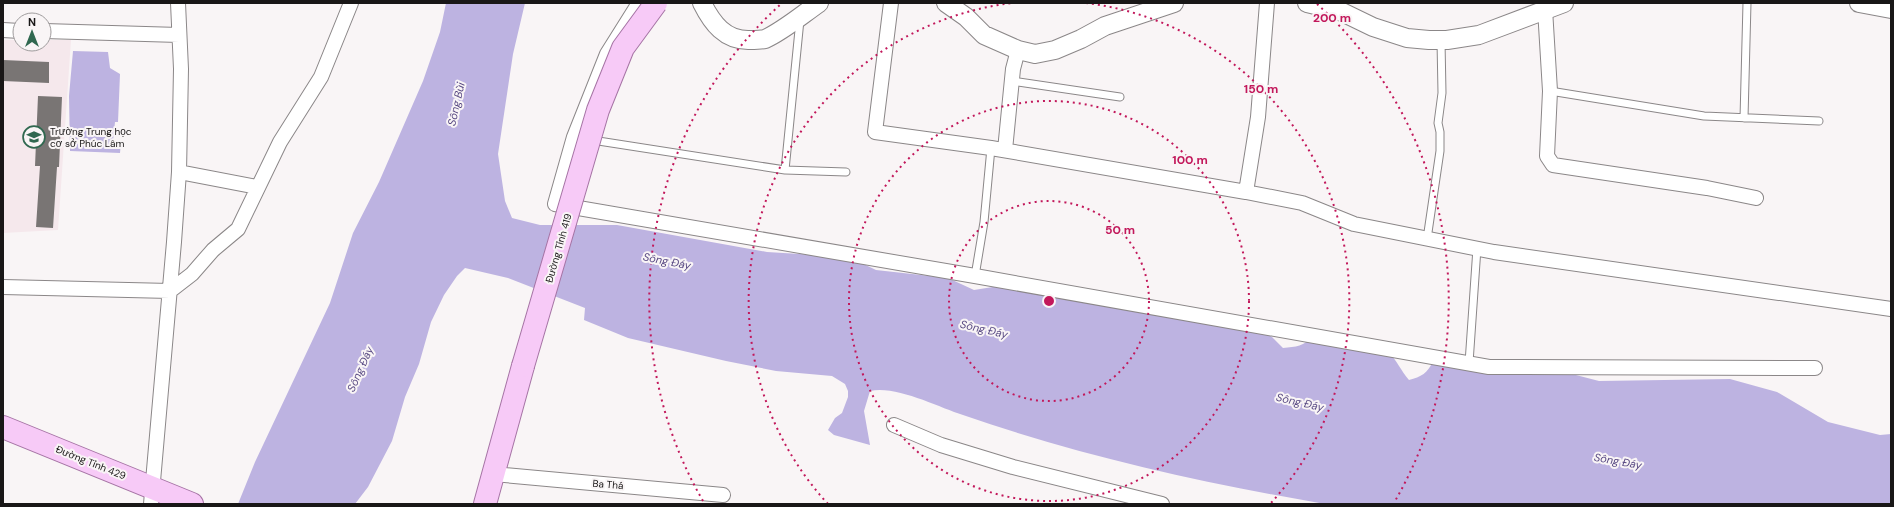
<svg xmlns="http://www.w3.org/2000/svg" width="1894" height="507" viewBox="0 0 1894 507" font-family="'DM Sans',sans-serif">
	<style>
		.built { fill: #f5e8ec }
		.water { fill: #bdb3e1 }
		.building { fill: #797574 }
		.lines { fill: none; stroke-linecap: round; stroke-linejoin: round }
		.service-casing { stroke: #8b8788; stroke-width: 9 }
		.minor-casing { stroke: #8b8788; stroke-width: 16 }
		.tertiary-casing { stroke: #8b8788; stroke-width: 20 }
		.primary-casing { stroke: #a674a5; stroke-width: 24 }
		.service { stroke: #fff; stroke-width: 7 }
		.minor { stroke: #fff; stroke-width: 14 }
		.tertiary { stroke: #fff; stroke-width: 18 }
		.primary { stroke: #f7caf7; stroke-width: 22 }
		.primary-bridge-casing { stroke: #a674a5; stroke-width: 24; stroke-linecap: butt }
		.primary-bridge { stroke: #f7caf7; stroke-width: 22 }
		.ring { fill: none; stroke: #c2185b; stroke-width: 2; stroke-dasharray: 2 4 }
		.labels { text-anchor: middle; stroke-width: 4; stroke-linejoin: round; paint-order: stroke }
		.poi-label { font-size: 10px; fill: #191717; stroke: #f9f5f6; text-anchor: start }
		.street-label { font-size: 10px; fill: #191717; stroke: #f9f5f6 }
		.water-label { font-size: 11px; font-style: italic; fill: #574882; stroke: #f9f5f6 }
		.centre { fill: #c2185b; stroke: #f9f5f6; stroke-width: 2 }
		.ring-label { font-size: 12px; text-anchor: middle; font-weight: bold; fill: #c2185b; stroke: #f9f5f6; stroke-width: 4; stroke-linejoin: round; paint-order: stroke }
	</style>
	<rect width="100%" height="100%" fill="#f9f5f6"/>
	<path class="built" d="M 3,40 L 20,40 L 20,44 L 44,44 L 44,40 L 71,40 L 58,230 L 3,233 Z"/>
	<path class="water" d="M 446,3 L 525,3 L 513,54 L 498,154 L 505,201 L 512,218 L 540,225 L 617,225 L 767,252 L 849,257 L 876,270 L 948,278 L 974,290 L 999,286 L 1262,332 L 1272,337 L 1283,348 C 1296,347 1304,346 1313,336 L 1388,352 C 1397,360 1401,371 1409,380 C 1421,377 1428,373 1433,361 L 1572,374 L 1599,381 L 1730,379 L 1777,392 L 1828,422 L 1880,435 L 1891,434 L 1891,504 L 1325,504 C 1203,483 1081,456 963,415 C 938,407 896,385 870,391 L 864,411 L 870,445 L 834,435 L 828,430 L 835,418 L 842,413 L 848,397 L 848,391 L 845,384 L 832,376 L 776,371 L 726,361 L 628,338 L 584,320 L 585,308 L 508,278 L 465,268 L 457,276 L 444,295 L 431,322 L 419,364 L 405,397 L 392,441 L 368,487 L 355,504 L 238,504 L 255,462 L 330,303 L 353,233 L 379,182 L 423,81 L 440,32 Z
		M 73,51 L 108,52 L 110,68 L 120,74 L 118,122 L 115,122 L 113,141 L 121,141 L 120,153 L 70,151 L 69,96 Z"/>
	<path class="building" d="M 3,60 L 49,62 L 49,83 L 3,81 Z
		M 38,96 L 62,97 L 59,167 L 57,167 L 53,228 L 36,227 L 40,166 L 35,166 Z"/>
	<g class="lines">
		<g class="service-casing">
			<path id="service" d="M 1012,81 L 1120,97
				M 1550,91 L 1704,116 L 1819,121
				M 1744,118 L 1747,3
				M 592,140 L 785,170 L 846,172
				M 785,170 L 800,20
				M 1427,239 L 1440,151 L 1440,132 L 1438,123 L 1442,93 L 1441,41
				M 975,276 L 984,222 L 991,148
				M 1469,363 L 1477,248"/>
		</g>
		<g class="minor-casing">
			<path id="minor" d="M 639,3 L 607,54 L 574,137 L 555,204 L 975,276 L 1489,367 L 1815,368
				M 891,3 L 875,132 L 991,148 L 1246,192 L 1302,203 L 1354,224 L 1494,252 L 1891,309
				M 1545,9 L 1550,91 L 1547,156 L 1553,165 L 1707,188 L 1756,198
				M 3,30 L 20,31
				M 44,31 L 179,35
				M 1005,150 L 1013,69 L 1018,50
				M 179,172 L 257,187
				M 1246,192 L 1258,117 L 1267,3
				M 3,287 L 170,291 L 192,274 L 213,250 L 238,229 L 280,142 L 321,77 L 351,3
				M 894,425 L 941,445 L 1013,467 L 1162,504
				M 493,474 L 723,495
				M 151,504 L 174,242 L 179,172 L 181,69 L 178,3"/>
		</g>
		<g class="tertiary-casing">
			<path id="tertiary" d="M 702,3 C 712,23 725,41 750,40 C 754,40 761,40 765,39 C 783,31 803,14 819,3
				M 946,3 L 966,17 L 984,35 L 1018,50 L 1035,54 L 1055,50 L 1081,39 L 1105,26 L 1174,3
				M 1307,3 L 1340,11 L 1373,27 L 1407,38 L 1429,40 L 1447,40 L 1479,35 L 1564,3
				M 1859,3 L 1891,9"/>
		</g>
		<g class="primary-casing">
			<path id="primary" d="M 3,427 L 192,504
				M 485,504 L 523,366"/>
		</g>
		<use href="#service" class="service"/>
		<use href="#minor" class="minor"/>
		<use href="#tertiary" class="tertiary"/>
		<use href="#primary" class="primary"/>
		<g class="primary-bridge-casing">
			<path id="primary-bridge" d="M 523,366 L 598,110 L 623,48 L 656,3"/>
		</g>
		<use href="#primary-bridge" class="primary-bridge"/>
	</g>
	<g class="ring">
		<circle cx="1049" cy="301" r="100"/>
		<circle cx="1049" cy="301" r="200"/>
		<path d="M828 504A300 300 0 0 1 1012 3M1086 3A300 300 0 0 1 1270 504"/>
		<path d="M703 501A400 400 0 0 1 781 4M1317 4A400 400 0 0 1 1395 501"/>
	</g>
	<defs>
		<g id="school-ring" transform="scale(1.15)"><circle r="9.5" fill="#f9f5f6" stroke="#306850" stroke-width="1.5"/><path d="M0-5L7-2L0 1L-7-2ZM-4 1L0 2.5L4 1V4Q0 6-4 4Z" fill="#306850"/></g>
	</defs>
	<g fill-rule="evenodd">
		<use href="#school-ring" x="34" y="137"/>
	</g>
	<g class="labels">
		<g class="poi-label">
			<text x="50" y="135">Trường Trung học<tspan x="50" dy="12">cơ sở Phúc Lâm</tspan></text>
		</g>
		<g class="street-label">
			<text transform="translate(558 248) rotate(-74)" y="4">Đường Tỉnh 419</text>
			<text transform="translate(91 462) rotate(22)" y="4">Đường Tỉnh 429</text>
			<text transform="translate(608 484) rotate(5)" y="4">Ba Thá</text>
		</g>
		<g class="water-label">
			<text transform="translate(456 104) rotate(-77)" y="4">Sông Bùi</text>
			<text transform="translate(667 261) rotate(11)" y="4">Sông Đáy</text>
			<text transform="translate(984 329) rotate(13)" y="4">Sông Đáy</text>
			<text transform="translate(360 369) rotate(-66)" y="4">Sông Đáy</text>
			<text transform="translate(1300 402) rotate(13)" y="4">Sông Đáy</text>
			<text transform="translate(1618 461) rotate(10)" y="4">Sông Đáy</text>
		</g>
	</g>
	<circle cx="1049" cy="301" r="6" class="centre"/>
	<g class="ring-label">
		<text x="1332" y="22">200 m</text>
		<text x="1261" y="93">150 m</text>
		<text x="1190" y="164">100 m</text>
		<text x="1120" y="234">50 m</text>
	</g>
	<rect width="1894" height="507" fill="none" stroke="#191717" stroke-width="8"/>
	<g transform="translate(32 32)"><circle r="19" fill="#f9f5f6" stroke="#9f9c9d"/>
	<path d="M0-3L7 15L0 10L-7 15Z" fill="#306850"/>
	<text y="-6" font-size="11" font-weight="bold" text-anchor="middle" fill="#191717">N</text>
	</g>
</svg>
